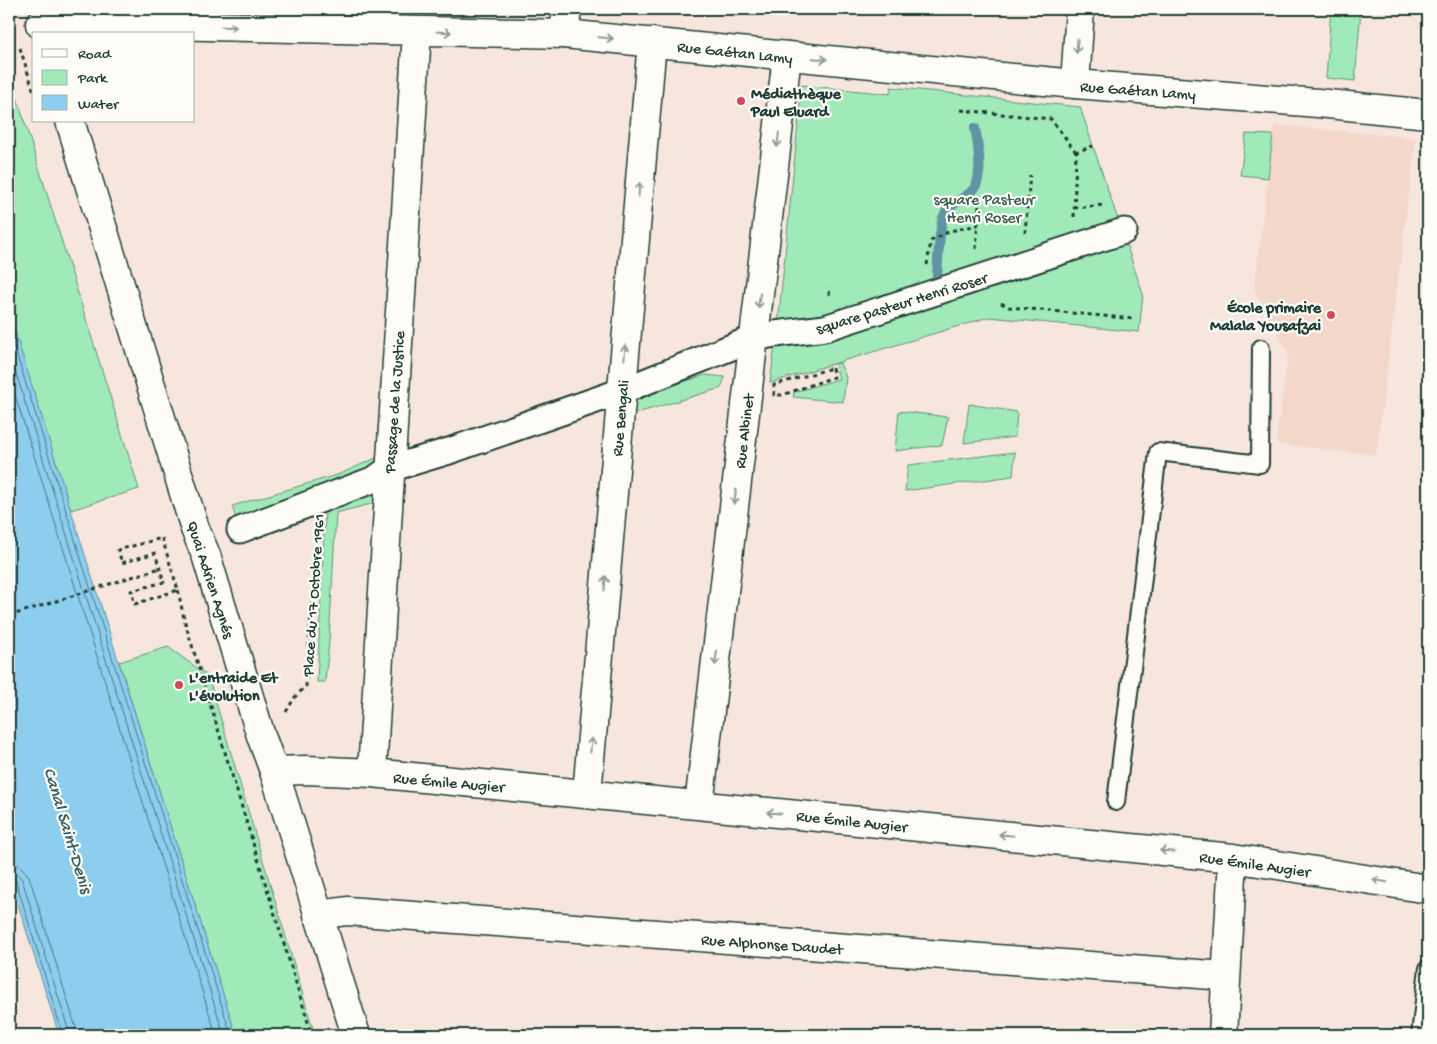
<svg xmlns="http://www.w3.org/2000/svg" width="1437" height="1044" viewBox="0 0 1437 1044" font-family="'Gochi Hand',sans-serif">
	<style>
		.built { fill: #f3d7cb }
		.green { fill: #a0e9b8; stroke: #609376 }
		.water { fill: #8dcdee; stroke: #6193a4 }
		.lines { fill: none; stroke-linecap: round; stroke-linejoin: round }
		.shore { stroke: #4b777e; stroke-width: 1 }
		.stream { stroke: #6193a4; stroke-width: 10 }
		.service-casing { stroke: #1f3d34; stroke-width: 20 }
		.pedestrian-casing { stroke: #1f3d34; stroke-width: 29 }
		.minor-casing { stroke: #1f3d34; stroke-width: 31 }
		.tertiary-casing { stroke: #1f3d34; stroke-width: 31 }
		.path { stroke: #1f3d34; stroke-width: 3; stroke-dasharray: 4 4; stroke-linecap: butt }
		.service { stroke: #fdfcf7; stroke-width: 16 }
		.pedestrian { stroke: #fdfcf7; stroke-width: 25 }
		.minor { stroke: #fdfcf7; stroke-width: 28 }
		.tertiary { stroke: #fdfcf7; stroke-width: 28 }
		.oneway { stroke: #8e9c96 }
		.poi-dot { fill: #d1495b; stroke: #fdfcf7; stroke-width: 2 }
		.labels { text-anchor: middle; stroke-width: 4.5; stroke-linejoin: round; paint-order: stroke }
		.street-label { font-size: 16px; fill: #1f3d34; stroke: #fdfcf7 }
		.poi-label { font-size: 16px; font-weight: bold; fill: #1f3d34; stroke: #fdfcf7; text-anchor: start }
		.park-label { font-size: 16px; fill: #395f4e; stroke: #fdfcf7 }
		.water-label { font-size: 18px; font-style: italic; fill: #3a6162; stroke: #fdfcf7 }
	</style>
	<rect width="100%" height="100%" fill="#f7e6dd"/>
	<filter id="ink" filterUnits="userSpaceOnUse"><feTurbulence type="fractalNoise" baseFrequency=".02" numOctaves="2"/><feDisplacementMap in="SourceGraphic" scale="10" xChannelSelector="R" yChannelSelector="G"/><feConvolveMatrix kernelMatrix="1 2 1 2 8 2 1 2 1" color-interpolation-filters="sRGB"/></filter>
	<g filter="url(#ink)">
		<path class="built" d="M 1274,125 L 1416,138 L 1376,455 L 1276,444 L 1288,352 L 1254,290 Z"/>
		<path class="green" d="M 1331,9 L 1361,9 L 1355,81 L 1326,78 Z
			M 9,72 L 139,489 L 71,510 L 9,313 Z
			M 802,85 L 890,94 L 891,87 L 1080,107 L 1143,294 L 1139,332 L 989,317 L 770,383 L 779,314 Z
			M 1246,134 L 1273,135 L 1268,178 L 1240,175 Z
			M 840,363 L 846,377 L 843,402 L 793,397 L 794,392 L 839,379 L 835,364 Z
			M 705,375 L 725,377 L 721,388 L 634,414 L 636,397 Z
			M 969,404 L 1017,412 L 1015,437 L 964,443 Z
			M 899,411 L 948,417 L 942,445 L 895,451 Z
			M 1015,452 L 1013,476 L 905,491 L 908,465 Z
			M 376,458 L 376,474 L 236,519 L 232,506 L 340,474 Z
			M 374,493 L 375,503 L 336,513 L 329,643 L 325,682 L 317,682 L 325,509 Z
			M 168,647 L 208,676 L 315,1035 L 236,1035 L 119,662 Z"/>
		<path class="water" d="M 9,313 L 236,1035 L 59,1035 L 9,875 Z"/>
		<g class="lines">
			<path class="shore" d="M 9,330 L 231,1035
				M 9,351 L 224,1035
				M 9,376 L 216,1035
				M 9,863 L 20,866 L 29,876 L 76,1028 L 77,1035
				M 9,871 L 16,873 L 22,879 L 70,1035
				M 9,877 L 13,878 L 16,881 L 63,1035"/>
			<path class="stream" d="M 937,277 C 938,262 939,231 943,218 C 950,202 959,202 971,192 C 985,181 978,144 975,128"/>
			<g class="service-casing">
				<path id="service" d="M 1116,802 L 1158,452 L 1260,464 L 1261,348
					M 1420,1035 L 1428,968"/>
			</g>
			<g class="pedestrian-casing">
				<path id="pedestrian" d="M 240,530 L 375,479 L 389,469 L 449,451 L 622,391 L 754,338 L 775,334 L 825,328 L 1124,231"/>
			</g>
			<g class="minor-casing">
				<path id="minor" d="M 564,34 L 567,9
					M 1075,84 L 1080,9
					M 274,771 L 306,770 L 372,773 L 1233,858 L 1428,889
					M 372,773 L 417,31
					M 587,794 L 652,42
					M 699,805 L 787,56
					M 318,915 L 347,911 L 1226,976
					M 1223,1035 L 1233,858"/>
			</g>
			<g class="tertiary-casing">
				<path id="tertiary" d="M 40,24 L 74,23 L 564,34 L 1075,84 L 1318,103 L 1428,114
					M 70,121 L 195,529 L 206,555 L 261,736 L 274,771 L 356,1035"/>
			</g>
			<path class="path" d="M 20,48 L 34,92
				M 961,110 L 1051,119 L 1076,152
				M 1074,208 L 1104,205
				M 1074,217 L 1076,152 L 1093,146
				M 1025,233 L 1030,175
				M 976,249 L 979,206
				M 927,265 L 931,241 L 950,231 L 978,225
				M 829,295 L 830,287
				M 1001,303 L 1009,307 L 1134,319
				M 832,368 L 834,377 L 782,395 L 774,395 L 774,385 Z
				M 162,538 L 178,590 L 135,604 L 131,591 L 164,582 L 155,553 L 122,563 L 118,550 Z
				M 178,590 L 184,619 L 312,1035
				M 9,616 L 160,568
				M 286,712 L 295,697 L 306,686 L 317,533"/>
			<use href="#service" class="service"/>
			<use href="#pedestrian" class="pedestrian"/>
			<use href="#minor" class="minor"/>
			<use href="#tertiary" class="tertiary"/>
		</g>
		<defs><path id="oneway-shaft" d="M-6 0H5M1.5-3L5.5 0L1.5 3" fill="none" stroke-width="1.6" stroke-linecap="round" stroke-linejoin="round" transform="scale(1.25)"/></defs>
		<g class="oneway">
			<use href="#oneway-shaft" transform="translate(229 27) rotate(1)"/>
			<use href="#oneway-shaft" transform="translate(444 32) rotate(2)"/>
			<use href="#oneway-shaft" transform="translate(606 38) rotate(5)"/>
			<use href="#oneway-shaft" transform="translate(1077 46) rotate(94)"/>
			<use href="#oneway-shaft" transform="translate(820 59) rotate(6)"/>
			<use href="#oneway-shaft" transform="translate(778 140) rotate(97)"/>
			<use href="#oneway-shaft" transform="translate(639 190) rotate(-85)"/>
			<use href="#oneway-shaft" transform="translate(759 301) rotate(97)"/>
			<use href="#oneway-shaft" transform="translate(625 352) rotate(-85)"/>
			<use href="#oneway-shaft" transform="translate(735 497) rotate(97)"/>
			<use href="#oneway-shaft" transform="translate(605 583) rotate(-85)"/>
			<use href="#oneway-shaft" transform="translate(716 658) rotate(97)"/>
			<use href="#oneway-shaft" transform="translate(591 745) rotate(-85)"/>
			<use href="#oneway-shaft" transform="translate(774 813) rotate(-174)"/>
			<use href="#oneway-shaft" transform="translate(1006 835) rotate(-174)"/>
			<use href="#oneway-shaft" transform="translate(1167 851) rotate(-174)"/>
			<use href="#oneway-shaft" transform="translate(1380 881) rotate(-171)"/>
		</g>
	</g>
	<g class="poi-dot">
		<circle cx="741" cy="101" r="5"/>
		<circle cx="1331" cy="315" r="5"/>
		<circle cx="179" cy="685" r="5"/>
	</g>
	<g class="labels">
		<g class="street-label">
			<text transform="translate(735 51) rotate(6)" y="6">Rue Gaétan Lamy</text>
			<text transform="translate(1138 89) rotate(4)" y="6">Rue Gaétan Lamy</text>
			<text transform="translate(901 302) rotate(-17)" y="6">square pasteur Henri Roser</text>
			<text transform="translate(393 402) rotate(-86)" y="6">Passage de la Justice</text>
			<text transform="translate(619 418) rotate(-85)" y="6">Rue Bengali</text>
			<text transform="translate(743 431) rotate(-83)" y="6">Rue Albinet</text>
			<text transform="translate(212 579) rotate(72)" y="6">Quai Adrien Agnés</text>
			<text transform="translate(312 595) rotate(-86)" y="6">Place du 17 Octobre 1961</text>
			<text transform="translate(449 781) rotate(5)" y="6">Rue Émile Augier</text>
			<text transform="translate(852 820) rotate(6)" y="6">Rue Émile Augier</text>
			<text transform="translate(1255 863) rotate(8)" y="6">Rue Émile Augier</text>
			<text transform="translate(772 943) rotate(4)" y="6">Rue Alphonse Daudet</text>
		</g>
		<g class="poi-label">
			<text x="751" y="98">Médiathèque<tspan x="751" dy="18">Paul Eluard</tspan></text>
			<text x="1321" y="312" text-anchor="end">École primaire<tspan x="1321" dy="18">Malala Yousafzai</tspan></text>
			<text x="189" y="682">L'entraide Et<tspan x="189" dy="18">L'évolution</tspan></text>
		</g>
		<g class="park-label">
			<text x="984" y="204">square Pasteur<tspan x="984" dy="18">Henri Roser</tspan></text>
		</g>
		<g class="water-label">
			<text transform="translate(69 830) rotate(73)" y="6">Canal Saint-Denis</text>
		</g>
	</g>
	<rect width="1437" height="1044" fill="none" stroke="#fdfcf7" stroke-width="30"/>
	<rect x="15" y="15" width="1407" height="1014" fill="none" stroke="#1f3d34" stroke-width="2" filter="url(#ink)"/>
	<rect x="32" y="32" width="162" height="90" fill="#fdfcf7" stroke="#a4b0a9"/>
	<rect x="42" y="49" width="25" height="8" fill="#fdfcf7" stroke="#a4b0a9"/>
	<text x="78" y="58" font-size="15" fill="#1f3d34">Road</text>
	<rect x="42" y="70" width="25" height="15" fill="#a0e9b8" stroke="#a4b0a9"/>
	<text x="78" y="82" font-size="15" fill="#1f3d34">Park</text>
	<rect x="42" y="95" width="25" height="15" fill="#8dcdee" stroke="#a4b0a9"/>
	<text x="78" y="108" font-size="15" fill="#1f3d34">Water</text>
</svg>
